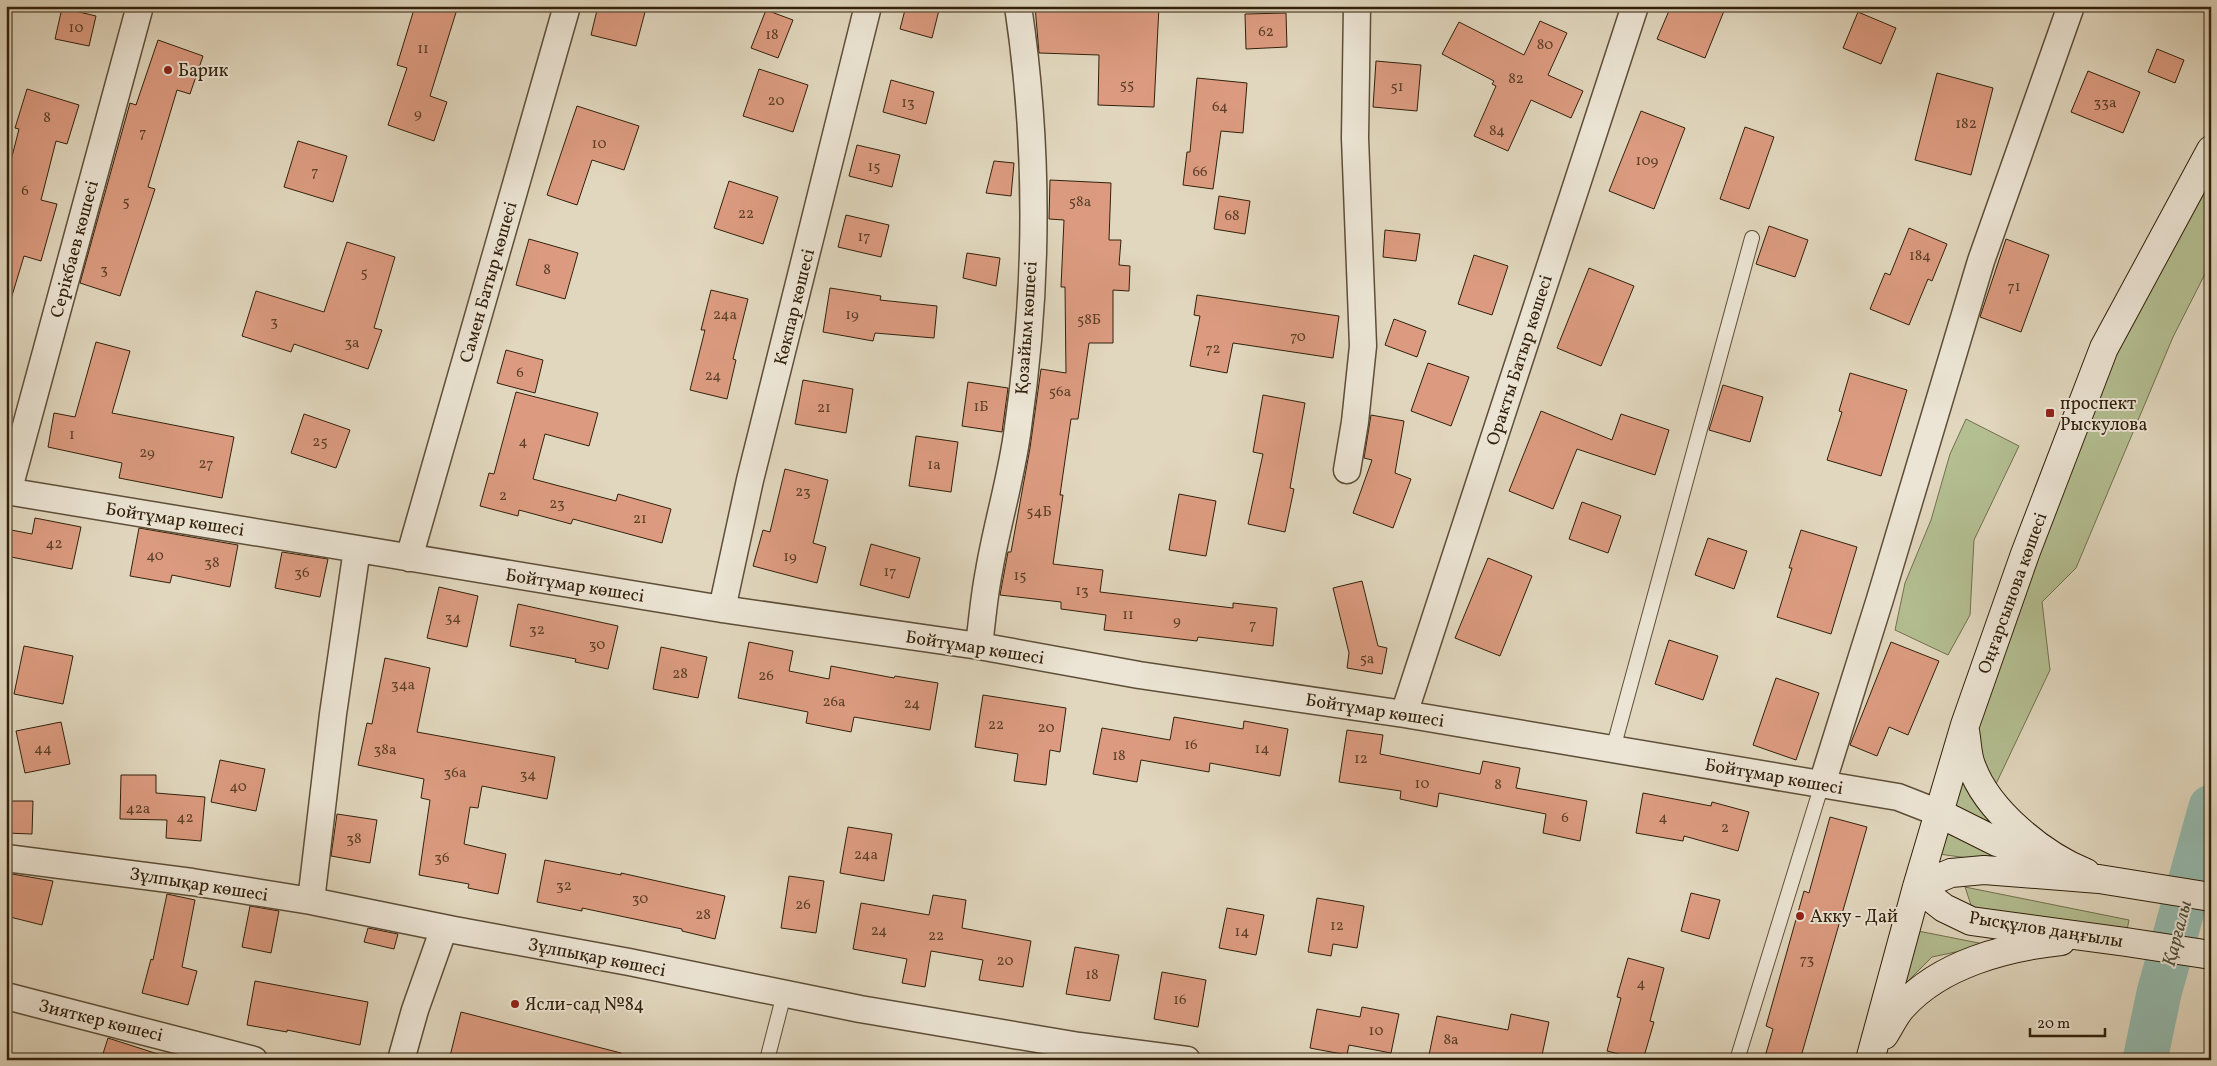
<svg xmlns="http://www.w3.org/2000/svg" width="2217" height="1066" viewBox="0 0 2217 1066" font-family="Vollkorn,serif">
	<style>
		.green { fill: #b3be91; stroke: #72704e }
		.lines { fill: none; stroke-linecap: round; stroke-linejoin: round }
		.river { stroke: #95baae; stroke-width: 45 }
		.building { fill: #dc9b80; stroke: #32210b }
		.service-casing { stroke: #5e4e38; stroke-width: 16 }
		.minor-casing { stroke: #5e4e38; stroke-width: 29 }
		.secondary-casing { stroke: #32210b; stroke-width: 30 }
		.service { stroke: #ece5d5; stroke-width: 14 }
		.minor { stroke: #ece5d5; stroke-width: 26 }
		.secondary { stroke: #ece5d5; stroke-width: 28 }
		.poi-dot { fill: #8f2418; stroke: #ece5d5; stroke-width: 2 }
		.labels { text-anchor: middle; stroke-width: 4; stroke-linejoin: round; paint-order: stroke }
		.number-label { font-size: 15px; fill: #5c4028 }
		.poi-label { font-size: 18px; fill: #32210b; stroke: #ece5d5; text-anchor: start }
		.street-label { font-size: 18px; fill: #32210b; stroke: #ece5d5 }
		.water-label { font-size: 19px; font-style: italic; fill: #504f3c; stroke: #ece5d5 }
	</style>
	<rect width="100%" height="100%" fill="#e1d7be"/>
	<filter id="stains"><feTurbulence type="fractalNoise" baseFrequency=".004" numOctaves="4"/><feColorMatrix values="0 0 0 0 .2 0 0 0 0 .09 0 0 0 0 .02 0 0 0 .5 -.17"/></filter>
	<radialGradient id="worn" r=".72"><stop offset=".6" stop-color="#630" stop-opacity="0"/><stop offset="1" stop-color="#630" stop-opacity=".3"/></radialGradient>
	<path class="green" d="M 2211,150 L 2211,262 L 2173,337 L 2076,568 L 2042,602 L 2050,670 L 1995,786 L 2037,843 L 1939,813 L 2104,348 Z
		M 1966,419 L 2019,446 L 1974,540 L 1970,615 L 1948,655 L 1895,630 L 1905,583 L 1931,520 L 1950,454 Z
		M 1947,833 L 2018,865 L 1939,854 Z
		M 1965,887 L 2129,920 L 2127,930 L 1972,908 Z
		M 1918,931 L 1989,945 L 1932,957 L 1896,993 Z"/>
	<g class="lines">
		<path class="river" d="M 2145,1060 L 2159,993 L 2211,807"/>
	</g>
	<path class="building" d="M 415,6 L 458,6 L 430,96 L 447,102 L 434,141 L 388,125 L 407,68 L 397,65 Z
		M 598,6 L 621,6 L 645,12 L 636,46 L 591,35 Z
		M 906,6 L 940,6 L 932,38 L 900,29 Z
		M 1035,6 L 1159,6 L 1154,107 L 1098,105 L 1099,55 L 1039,53 Z
		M 1671,6 L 1726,6 L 1705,58 L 1657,39 Z
		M 62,8 L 96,16 L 89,46 L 55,39 Z
		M 766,10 L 793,20 L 778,58 L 751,48 Z
		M 1858,12 L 1896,28 L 1881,64 L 1843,48 Z
		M 1286,13 L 1287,47 L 1246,49 L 1245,14 Z
		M 1540,21 L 1567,33 L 1548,75 L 1583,91 L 1571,118 L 1531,100 L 1508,151 L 1474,136 L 1496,86 L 1492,84 L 1494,81 L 1442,54 L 1459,22 L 1524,55 Z
		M 158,40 L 203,56 L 190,94 L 177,90 L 148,187 L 155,189 L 120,296 L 80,283 L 130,103 L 136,105 Z
		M 2157,49 L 2184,60 L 2175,83 L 2148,72 Z
		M 1376,61 L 1421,65 L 1417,111 L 1373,107 Z
		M 759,69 L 808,85 L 793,132 L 743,116 Z
		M 2088,71 L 2140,92 L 2123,133 L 2071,112 Z
		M 1937,73 L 1993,88 L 1971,175 L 1915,160 Z
		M 1197,78 L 1247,83 L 1243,133 L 1221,131 L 1213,189 L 1183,185 L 1187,152 L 1190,152 Z
		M 891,80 L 934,92 L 926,124 L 883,112 Z
		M 27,89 L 79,105 L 67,144 L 56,141 L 41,200 L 57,204 L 41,261 L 24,256 L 11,299 L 6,298 L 6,180 L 19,129 L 15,128 Z
		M 577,106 L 639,126 L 624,170 L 592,160 L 577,205 L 547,195 Z
		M 1641,111 L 1685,128 L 1654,209 L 1609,191 Z
		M 1745,127 L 1774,137 L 1749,209 L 1720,199 Z
		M 298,141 L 347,156 L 333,202 L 284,187 Z
		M 857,145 L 900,155 L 892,187 L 849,176 Z
		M 994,161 L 1014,163 L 1011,196 L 986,193 Z
		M 1050,180 L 1111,183 L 1109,240 L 1121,240 L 1119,265 L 1130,266 L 1129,291 L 1113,290 L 1113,343 L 1089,343 L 1078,419 L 1071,419 L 1060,495 L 1063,495 L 1053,564 L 1103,570 L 1100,592 L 1233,608 L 1233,603 L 1277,608 L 1273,646 L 1198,637 L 1197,641 L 1104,630 L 1106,615 L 1061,609 L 1061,602 L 1000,595 L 1008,552 L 1011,552 L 1030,448 L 1041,369 L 1066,373 L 1065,287 L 1061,287 L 1064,220 L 1049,219 Z
		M 729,181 L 778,197 L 763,244 L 714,228 Z
		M 1219,196 L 1250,201 L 1245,234 L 1214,229 Z
		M 846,215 L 889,225 L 881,257 L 838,247 Z
		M 1769,226 L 1808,240 L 1795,277 L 1756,264 Z
		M 1909,228 L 1947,244 L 1932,281 L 1928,279 L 1909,325 L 1870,309 L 1885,273 L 1890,275 Z
		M 1385,230 L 1420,234 L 1416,261 L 1383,257 Z
		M 529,239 L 578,253 L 565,299 L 516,285 Z
		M 2006,239 L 2049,255 L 2021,332 L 1980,317 Z
		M 347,242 L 395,257 L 374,328 L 382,330 L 368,369 L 294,344 L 291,352 L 242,336 L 256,291 L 324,312 Z
		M 967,253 L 1000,258 L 996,286 L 963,278 Z
		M 1474,255 L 1508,266 L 1492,315 L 1458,304 Z
		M 1589,268 L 1634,286 L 1601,366 L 1557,348 Z
		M 830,288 L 881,296 L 880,300 L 937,306 L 934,338 L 875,333 L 873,341 L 823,332 Z
		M 711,290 L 748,299 L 733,359 L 736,360 L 727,399 L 690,390 L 705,330 L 701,330 Z
		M 1197,295 L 1339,316 L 1333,358 L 1233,343 L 1227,373 L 1190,366 L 1200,316 L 1194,315 Z
		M 1394,319 L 1426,331 L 1417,357 L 1385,345 Z
		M 96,342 L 130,351 L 112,413 L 234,437 L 222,498 L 119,478 L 122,463 L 48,447 L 54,413 L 75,417 Z
		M 506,350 L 543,360 L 535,393 L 497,383 Z
		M 1428,363 L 1469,377 L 1451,426 L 1411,411 Z
		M 1850,373 L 1907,390 L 1881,476 L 1827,460 L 1842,412 L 1839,411 Z
		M 803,380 L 853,389 L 846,433 L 795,424 Z
		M 968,382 L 1008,388 L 1002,432 L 962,426 Z
		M 1723,385 L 1763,397 L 1750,442 L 1709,430 Z
		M 516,392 L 598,413 L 589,446 L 545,434 L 533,479 L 616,501 L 618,494 L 671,509 L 662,543 L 573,519 L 571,524 L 519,510 L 518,516 L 480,506 L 489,473 L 494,474 Z
		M 1263,395 L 1305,403 L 1290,488 L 1294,489 L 1285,532 L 1248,524 L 1263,454 L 1253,452 Z
		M 1541,411 L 1612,440 L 1621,414 L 1669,430 L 1655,475 L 1577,449 L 1553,509 L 1509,491 Z
		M 304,414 L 350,430 L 336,468 L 291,453 Z
		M 1371,415 L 1404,421 L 1395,473 L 1411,479 L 1393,528 L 1353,513 L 1372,460 L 1364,458 Z
		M 916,436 L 958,442 L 951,492 L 909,486 Z
		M 785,469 L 828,480 L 813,543 L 826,547 L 817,583 L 753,566 L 763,530 L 770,532 Z
		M 1179,494 L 1216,501 L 1206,556 L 1169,550 Z
		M 1582,502 L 1621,516 L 1608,553 L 1569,539 Z
		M 35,518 L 81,527 L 72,569 L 6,556 L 6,529 L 32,534 Z
		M 139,528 L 238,545 L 230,587 L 172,575 L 170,583 L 130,576 Z
		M 1801,530 L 1857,547 L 1831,634 L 1777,617 L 1792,568 L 1789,568 Z
		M 1708,538 L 1747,551 L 1734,589 L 1695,575 Z
		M 871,544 L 920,558 L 909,598 L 860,585 Z
		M 282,552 L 328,559 L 320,597 L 275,588 Z
		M 1488,558 L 1532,576 L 1500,656 L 1455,638 Z
		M 1362,581 L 1378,646 L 1387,648 L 1382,674 L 1347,668 L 1349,653 L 1333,588 Z
		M 439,587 L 478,596 L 467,647 L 427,638 Z
		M 518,604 L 618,626 L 608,669 L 575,662 L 576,659 L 510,646 Z
		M 1669,640 L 1718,656 L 1703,700 L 1655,684 Z
		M 749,642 L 793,651 L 789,671 L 829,679 L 831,666 L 894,678 L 895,676 L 938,683 L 930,730 L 854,717 L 851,732 L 806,723 L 808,712 L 738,698 Z
		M 1891,642 L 1939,661 L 1908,735 L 1889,727 L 1877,756 L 1850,745 Z
		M 24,646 L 73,656 L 63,704 L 14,694 Z
		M 661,647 L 707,657 L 698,698 L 653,689 Z
		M 385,658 L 430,668 L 417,732 L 555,757 L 547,799 L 482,786 L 478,808 L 470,807 L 464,844 L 506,854 L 498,894 L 468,888 L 469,884 L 419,875 L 430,800 L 421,798 L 424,779 L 358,765 L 367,723 L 372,724 Z
		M 1776,678 L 1819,693 L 1796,760 L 1753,745 Z
		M 983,695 L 1066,708 L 1060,752 L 1050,750 L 1046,785 L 1014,781 L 1018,754 L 975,747 Z
		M 1174,717 L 1243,729 L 1244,721 L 1288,729 L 1280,776 L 1210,763 L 1209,772 L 1141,760 L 1137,782 L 1093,774 L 1102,728 L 1170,740 Z
		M 61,722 L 70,764 L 25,773 L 16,731 Z
		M 1347,730 L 1383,735 L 1380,754 L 1480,774 L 1483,761 L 1520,768 L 1516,788 L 1587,801 L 1580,841 L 1543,833 L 1546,814 L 1439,793 L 1437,807 L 1400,799 L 1401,791 L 1339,782 Z
		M 220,760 L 265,769 L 256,811 L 211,802 Z
		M 121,775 L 156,775 L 156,793 L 205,797 L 201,841 L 166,838 L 167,820 L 120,819 Z
		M 1643,793 L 1711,806 L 1712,802 L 1749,812 L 1738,851 L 1684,836 L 1683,841 L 1636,833 Z
		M 6,801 L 33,801 L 32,834 L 6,833 Z
		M 337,814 L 377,820 L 370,863 L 331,856 Z
		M 1830,817 L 1867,827 L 1800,1060 L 1764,1060 L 1773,1029 L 1766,1026 L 1804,891 L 1809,893 Z
		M 848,827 L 892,834 L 884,881 L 840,873 Z
		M 545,860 L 621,875 L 621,873 L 725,896 L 715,939 L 682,931 L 682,929 L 582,908 L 582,911 L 537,902 Z
		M 6,873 L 53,881 L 42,925 L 6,916 Z
		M 789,876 L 824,881 L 816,933 L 781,928 Z
		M 1691,893 L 1720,900 L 1709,939 L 1681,931 Z
		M 167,894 L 195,900 L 182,967 L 197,971 L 188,1005 L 142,993 L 151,959 L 153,960 Z
		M 933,895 L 966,900 L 962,928 L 1031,941 L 1023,987 L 979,980 L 983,960 L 931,951 L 925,987 L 902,983 L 907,959 L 853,949 L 861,903 L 929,915 Z
		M 1317,898 L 1364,906 L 1357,948 L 1333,944 L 1331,956 L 1308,952 Z
		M 250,906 L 279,911 L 271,953 L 242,947 Z
		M 1227,908 L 1264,915 L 1256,955 L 1219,948 Z
		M 368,928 L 398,934 L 394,949 L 364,942 Z
		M 1075,947 L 1119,955 L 1110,1001 L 1066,994 Z
		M 1628,958 L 1664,968 L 1650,1021 L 1654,1022 L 1643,1060 L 1607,1051 L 1621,998 L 1617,997 Z
		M 1162,972 L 1206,980 L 1198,1027 L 1154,1019 Z
		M 255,981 L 368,1002 L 360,1045 L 287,1030 L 287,1032 L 247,1025 Z
		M 1362,1007 L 1399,1014 L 1391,1053 L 1349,1045 L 1347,1055 L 1310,1048 L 1317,1009 L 1360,1017 Z
		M 461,1012 L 621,1053 L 620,1060 L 449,1060 Z
		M 1511,1014 L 1549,1022 L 1541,1060 L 1453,1060 L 1429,1055 L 1437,1016 L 1508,1030 Z
		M 108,1038 L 167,1057 L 166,1060 L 101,1060 Z"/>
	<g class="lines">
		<g class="service-casing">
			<path id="service" d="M 1613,749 L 1752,238
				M 767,1060 L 784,994
				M 1737,1060 L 1822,784"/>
		</g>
		<g class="minor-casing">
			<path id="minor" d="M 1347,470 L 1355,422 L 1363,346 L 1355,138 L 1357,6
				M 6,491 L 722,609 L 979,646 L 1139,675 L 1404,714 L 1898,797 L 1939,813
				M 8,492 L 140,6
				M 409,558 L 567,6
				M 722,609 L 750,480 L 868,6
				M 979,646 C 982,622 984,596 989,571 C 997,523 1012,476 1018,427 C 1038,288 1039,145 1018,6
				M 1404,714 L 1635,6
				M 1822,784 L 1880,599 L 1981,261 L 2071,6
				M 6,858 L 192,882 L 311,901 L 454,930 L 629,962 L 860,1009 L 1079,1046 L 1187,1060
				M 311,901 L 333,714 L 357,549
				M 6,996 L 254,1060
				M 401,1060 L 415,1010 L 444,928"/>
		</g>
		<g class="secondary-casing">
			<path id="secondary" d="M 1965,731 C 1967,741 1967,755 1971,765 C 1987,811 2042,855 2086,873
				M 1939,813 L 1997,842 L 2044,858
				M 1917,887 L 1944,908 L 1971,921 L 2126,942 L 2211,955
				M 1917,887 L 1951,873 L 1984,870 L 2099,879 L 2211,897
				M 1884,1035 C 1890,1026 1895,1014 1903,1006 C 1941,964 2006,947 2061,941
				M 1870,1060 L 1917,887 L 1965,725 L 2025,554 L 2104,348 L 2211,150"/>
		</g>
		<use href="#service" class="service"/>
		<use href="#minor" class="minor"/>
		<use href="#secondary" class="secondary"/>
	</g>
	<g class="poi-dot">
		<circle cx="168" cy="70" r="5"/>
		<rect x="2045" y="408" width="10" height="10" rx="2.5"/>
		<circle cx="1800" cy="916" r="5"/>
		<circle cx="515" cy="1004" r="5"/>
	</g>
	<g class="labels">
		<g class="number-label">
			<text x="76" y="32">10</text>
			<text x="1266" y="36">62</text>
			<text x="772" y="39">18</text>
			<text x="1545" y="49">80</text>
			<text x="423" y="53">11</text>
			<text x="1516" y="83">82</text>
			<text x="1127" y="89">55</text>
			<text x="1397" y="91">51</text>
			<text x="776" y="105">20</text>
			<text x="908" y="107">13</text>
			<text x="2105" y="107">33а</text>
			<text x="1220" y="111">64</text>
			<text x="418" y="118">9</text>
			<text x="47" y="122">8</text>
			<text x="1966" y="128">182</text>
			<text x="1497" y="135">84</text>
			<text x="143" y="137">7</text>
			<text x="599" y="148">10</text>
			<text x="1647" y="165">109</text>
			<text x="874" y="171">15</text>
			<text x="315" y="176">7</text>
			<text x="1200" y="176">66</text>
			<text x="25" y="195">6</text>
			<text x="126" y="206">5</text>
			<text x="1080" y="206">58а</text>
			<text x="746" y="218">22</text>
			<text x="1232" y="220">68</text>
			<text x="864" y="241">17</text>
			<text x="1920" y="260">184</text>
			<text x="104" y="274">3</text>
			<text x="547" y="274">8</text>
			<text x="364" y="277">5</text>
			<text x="2014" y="291">71</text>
			<text x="725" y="319">24а</text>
			<text x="852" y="319">19</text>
			<text x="1089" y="324">58Б</text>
			<text x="274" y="326">3</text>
			<text x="1298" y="341">70</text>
			<text x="352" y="347">3а</text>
			<text x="1213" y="353">72</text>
			<text x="520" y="377">6</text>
			<text x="713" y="380">24</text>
			<text x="1060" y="396">56а</text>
			<text x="981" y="411">1Б</text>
			<text x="824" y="412">21</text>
			<text x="72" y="439">1</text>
			<text x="320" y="446">25</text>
			<text x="523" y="446">4</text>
			<text x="147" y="457">29</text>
			<text x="206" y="468">27</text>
			<text x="934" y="469">1а</text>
			<text x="803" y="496">23</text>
			<text x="503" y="500">2</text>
			<text x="557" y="508">23</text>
			<text x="1039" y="516">54Б</text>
			<text x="640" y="523">21</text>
			<text x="54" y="548">42</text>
			<text x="155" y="560">40</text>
			<text x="790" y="561">19</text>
			<text x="212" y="567">38</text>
			<text x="890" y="576">17</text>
			<text x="302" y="577">36</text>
			<text x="1020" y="580">15</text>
			<text x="1082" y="595">13</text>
			<text x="1128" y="619">11</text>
			<text x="453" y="622">34</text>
			<text x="1177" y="625">9</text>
			<text x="1253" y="629">7</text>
			<text x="537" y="634">32</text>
			<text x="597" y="649">30</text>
			<text x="1367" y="663">5а</text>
			<text x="680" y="678">28</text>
			<text x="766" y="680">26</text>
			<text x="403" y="689">34а</text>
			<text x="834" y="706">26а</text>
			<text x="912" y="708">24</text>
			<text x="996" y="729">22</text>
			<text x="1046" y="732">20</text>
			<text x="1191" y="749">16</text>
			<text x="43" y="753">44</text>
			<text x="1262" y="753">14</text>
			<text x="385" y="754">38а</text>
			<text x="1119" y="760">18</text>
			<text x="1361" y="763">12</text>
			<text x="455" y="777">36а</text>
			<text x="528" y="779">34</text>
			<text x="1422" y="788">10</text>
			<text x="1498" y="789">8</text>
			<text x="238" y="791">40</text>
			<text x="138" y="813">42а</text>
			<text x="185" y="822">42</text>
			<text x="1565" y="822">6</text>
			<text x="1663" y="822">4</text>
			<text x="1725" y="832">2</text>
			<text x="354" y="843">38</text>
			<text x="866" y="859">24а</text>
			<text x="442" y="862">36</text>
			<text x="564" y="890">32</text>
			<text x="640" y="903">30</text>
			<text x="803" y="909">26</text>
			<text x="703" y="919">28</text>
			<text x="1337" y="930">12</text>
			<text x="879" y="935">24</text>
			<text x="1242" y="936">14</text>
			<text x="936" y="940">22</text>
			<text x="1807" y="964">73</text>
			<text x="1005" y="965">20</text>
			<text x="1092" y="979">18</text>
			<text x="1641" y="988">4</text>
			<text x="1180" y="1004">16</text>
			<text x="1376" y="1035">10</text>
			<text x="1451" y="1044">8а</text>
		</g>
		<g class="poi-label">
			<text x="178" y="76">Барик</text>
			<text x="2060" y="409">проспект<tspan x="2060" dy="21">Рыскулова</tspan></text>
			<text x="1810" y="922">Акку - Дай</text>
			<text x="525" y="1010">Ясли-сад №84</text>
		</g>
		<g class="street-label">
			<text transform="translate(74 249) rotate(-75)" y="6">Серікбаев көшесі</text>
			<text transform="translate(488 282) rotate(-74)" y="6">Самен Батыр көшесі</text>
			<text transform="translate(794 307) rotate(-76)" y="6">Көкпар көшесі</text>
			<text transform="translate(1026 328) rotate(-86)" y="6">Қозайым көшесі</text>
			<text transform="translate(1519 360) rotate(-72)" y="6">Оракты Батыр көшесі</text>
			<text transform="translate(175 519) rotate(9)" y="6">Бойтұмар көшесі</text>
			<text transform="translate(575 585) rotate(9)" y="6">Бойтұмар көшесі</text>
			<text transform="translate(2012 593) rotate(-70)" y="6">Оңғарсынова көшесі</text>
			<text transform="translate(975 647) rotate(9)" y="6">Бойтұмар көшесі</text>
			<text transform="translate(1375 710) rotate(9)" y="6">Бойтұмар көшесі</text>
			<text transform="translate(1774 776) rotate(10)" y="6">Бойтұмар көшесі</text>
			<text transform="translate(199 884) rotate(9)" y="6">Зұлпықар көшесі</text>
			<text transform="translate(2046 929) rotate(9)" y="6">Рысқұлов даңғылы</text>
			<text transform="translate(597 957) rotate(11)" y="6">Зұлпықар көшесі</text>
			<text transform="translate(101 1020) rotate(14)" y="6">Зияткер көшесі</text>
		</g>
		<g class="water-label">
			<text transform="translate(2176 933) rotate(-75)" y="7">Қарғалы</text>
		</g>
	</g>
	<rect width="2217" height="1066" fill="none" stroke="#e1d7be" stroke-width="25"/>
	<rect x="8" y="8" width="2202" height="1051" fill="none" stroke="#32210b" stroke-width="2.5"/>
	<rect x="12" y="12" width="2192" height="1041" fill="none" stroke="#32210b"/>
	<path d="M2030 1028v8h75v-8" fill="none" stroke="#32210b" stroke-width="2.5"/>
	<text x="2037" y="1028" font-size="15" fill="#32210b" stroke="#ece5d5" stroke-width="4" paint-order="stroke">20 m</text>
	<rect width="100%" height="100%" filter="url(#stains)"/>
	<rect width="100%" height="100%" fill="url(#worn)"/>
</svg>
